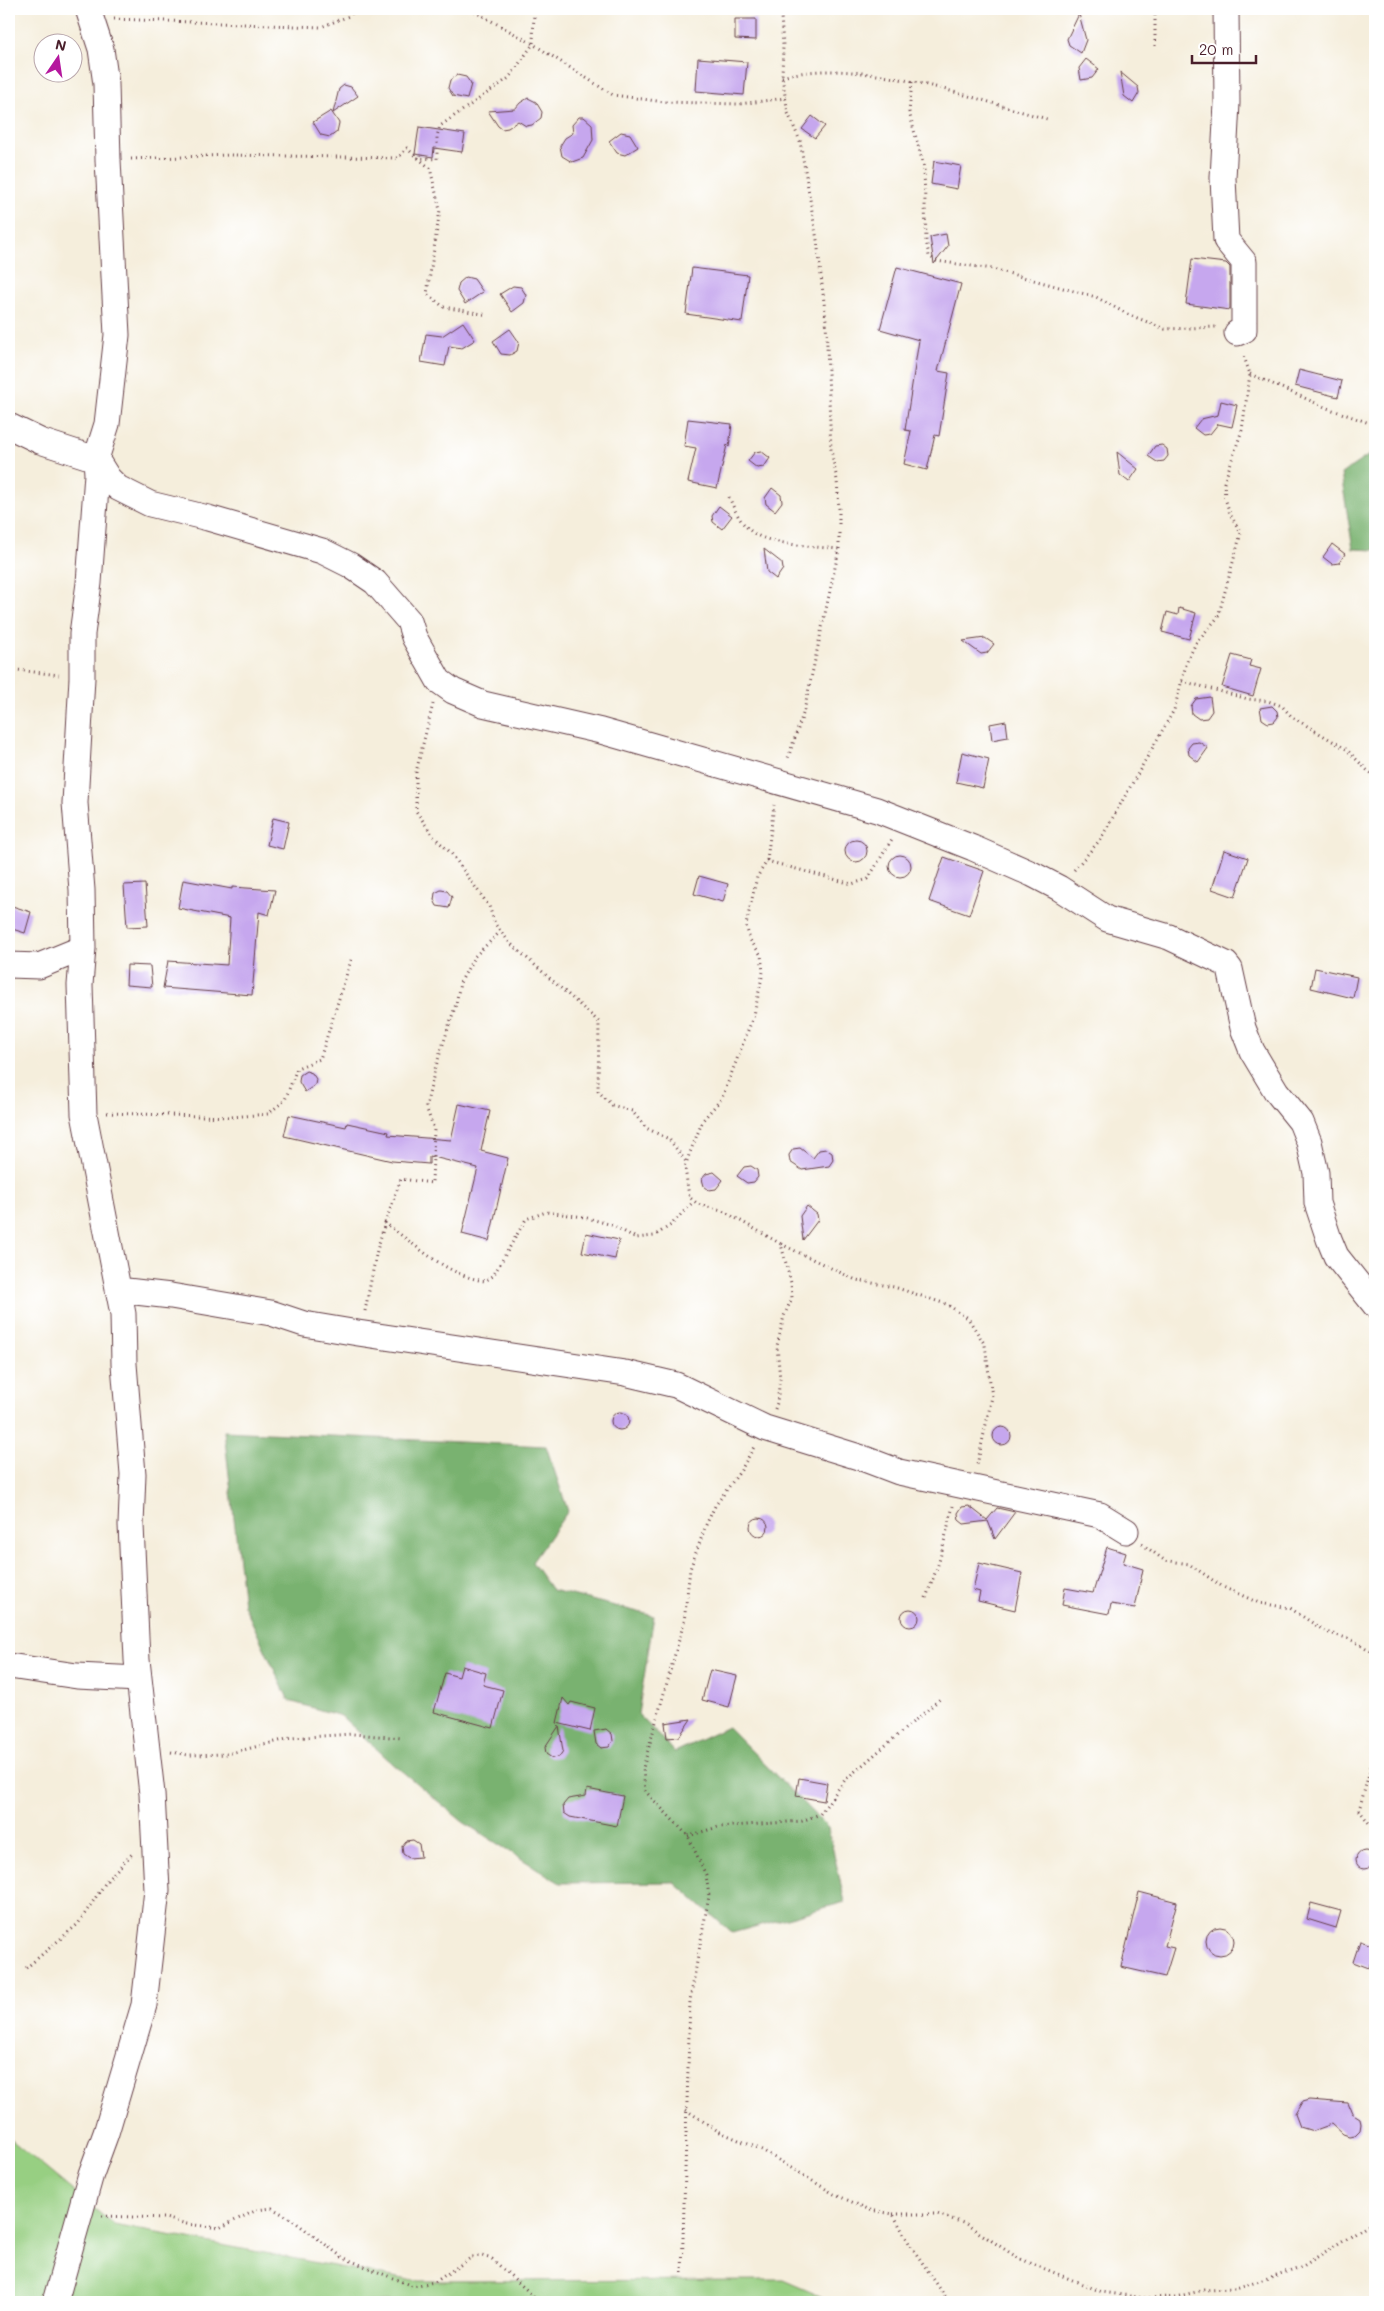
<svg xmlns="http://www.w3.org/2000/svg" width="1384" height="2311" viewBox="0 0 1384 2311" font-family="Mali,sans-serif">
	<style>
		.green { fill: #97cf82; stroke: #707756 }
		.forest { fill: #79b270; stroke: #62684e }
		.building { fill: #c6a7ee }
		.lines { fill: none; stroke-linecap: round; stroke-linejoin: round }
		.street-casing { stroke: #643e46; stroke-width: 27 }
		.path { stroke: #643e46; stroke-width: 3; stroke-dasharray: 1 4; stroke-linecap: butt }
		.street { stroke: #fff; stroke-width: 25 }
	</style>
	<rect width="100%" height="100%" fill="#fff"/>
	<filter id="ink" filterUnits="userSpaceOnUse"><feTurbulence type="fractalNoise" baseFrequency=".02" numOctaves="2"/><feDisplacementMap in="SourceGraphic" scale="10" xChannelSelector="R" yChannelSelector="G"/><feConvolveMatrix kernelMatrix="1 2 1 2 8 2 1 2 1" color-interpolation-filters="sRGB"/></filter>
	<filter id="wash" filterUnits="userSpaceOnUse"><feTurbulence type="fractalNoise" baseFrequency=".0096" numOctaves="4" result="noise"/><feDisplacementMap in="SourceGraphic" scale="20" xChannelSelector="R" yChannelSelector="G"/><feGaussianBlur stdDeviation="1.12" result="paint"/><feColorMatrix in="noise" values="0 0 0 0 0 0 0 0 0 0 0 0 0 0 0 0 0 1.4 0 .05"/><feComposite in="paint" operator="in"/></filter>
	<g filter="url(#wash)">
		<rect width="100%" height="100%" fill="#f5eedc"/>
		<path class="green" d="M 9,2138 L 114,2225 L 414,2281 L 783,2280 L 834,2302 L 9,2302 Z"/>
		<path class="forest" d="M 1375,451 L 1375,550 L 1353,549 L 1341,474 Z
			M 224,1431 L 546,1446 L 568,1511 L 532,1562 L 552,1590 L 654,1616 L 638,1714 L 675,1752 L 728,1727 L 828,1828 L 845,1902 L 732,1933 L 674,1882 L 560,1883 L 463,1822 L 392,1763 L 341,1716 L 289,1701 L 244,1605 Z"/>
		<g id="blocks">
			<path class="building" d="M 1079,14 L 1086,40 L 1081,53 L 1069,45 L 1067,39 Z
				M 735,19 L 756,19 L 756,40 L 735,39 Z
				M 698,58 L 747,62 L 744,95 L 696,91 Z
				M 1086,59 L 1099,69 L 1092,78 L 1081,80 L 1079,68 Z
				M 1120,72 L 1138,87 L 1139,93 L 1133,103 L 1124,96 Z
				M 457,75 L 466,77 L 471,84 L 467,99 L 453,96 L 448,88 L 450,80 Z
				M 344,85 L 351,87 L 358,96 L 333,113 L 339,89 Z
				M 528,98 L 536,102 L 542,112 L 541,118 L 532,125 L 526,126 L 518,121 L 508,128 L 502,129 L 498,126 L 488,111 L 515,109 L 520,103 Z
				M 331,111 L 339,123 L 337,132 L 330,137 L 321,135 L 313,122 Z
				M 812,116 L 825,126 L 815,138 L 802,129 Z
				M 579,117 L 584,117 L 592,124 L 593,140 L 583,158 L 572,162 L 562,156 L 560,146 L 565,138 L 573,133 L 572,125 Z
				M 419,127 L 465,134 L 462,152 L 434,148 L 433,157 L 415,154 Z
				M 621,132 L 630,134 L 638,147 L 625,155 L 617,153 L 609,141 Z
				M 934,161 L 961,166 L 957,189 L 931,184 Z
				M 946,234 L 948,246 L 934,264 L 930,237 Z
				M 1192,259 L 1226,263 L 1230,267 L 1230,310 L 1186,304 Z
				M 897,267 L 961,284 L 938,371 L 949,373 L 939,436 L 935,435 L 927,470 L 904,464 L 911,431 L 905,430 L 919,340 L 880,329 Z
				M 692,268 L 748,275 L 742,322 L 686,314 Z
				M 466,277 L 474,279 L 483,292 L 465,304 L 457,291 L 459,283 Z
				M 513,286 L 521,287 L 526,295 L 524,303 L 512,312 L 500,294 Z
				M 463,322 L 475,340 L 462,348 L 449,346 L 445,366 L 421,362 L 426,334 L 442,336 Z
				M 510,329 L 519,342 L 517,351 L 510,355 L 501,354 L 493,341 Z
				M 1299,370 L 1342,381 L 1338,397 L 1295,386 Z
				M 1221,401 L 1237,405 L 1232,427 L 1218,424 L 1210,434 L 1203,435 L 1194,428 L 1201,419 L 1218,415 Z
				M 688,419 L 732,424 L 729,447 L 727,445 L 717,488 L 688,482 L 696,448 L 684,446 Z
				M 1162,445 L 1167,449 L 1168,456 L 1164,461 L 1157,462 L 1148,456 L 1155,446 Z
				M 761,451 L 770,458 L 764,467 L 757,468 L 748,461 L 755,452 Z
				M 1117,452 L 1138,469 L 1129,482 L 1120,475 Z
				M 772,488 L 781,495 L 782,502 L 775,511 L 766,504 L 765,498 Z
				M 719,506 L 732,516 L 722,529 L 713,522 L 712,516 Z
				M 1332,544 L 1345,554 L 1339,563 L 1332,564 L 1323,557 Z
				M 764,549 L 782,563 L 783,569 L 776,579 L 767,572 Z
				M 1179,608 L 1196,613 L 1189,639 L 1162,632 L 1167,612 L 1178,615 Z
				M 985,638 L 994,644 L 987,653 L 981,654 L 963,641 Z
				M 1232,655 L 1251,660 L 1249,666 L 1261,669 L 1253,696 L 1222,687 Z
				M 1210,697 L 1212,711 L 1207,718 L 1199,719 L 1192,714 L 1191,706 L 1196,699 Z
				M 1272,706 L 1277,711 L 1278,717 L 1274,722 L 1268,723 L 1262,719 L 1260,708 Z
				M 1006,721 L 1008,737 L 992,740 L 990,724 Z
				M 1199,742 L 1208,748 L 1198,762 L 1189,755 L 1188,748 L 1192,743 Z
				M 962,752 L 989,759 L 983,788 L 956,782 Z
				M 273,818 L 289,822 L 283,849 L 267,845 Z
				M845 851a11 11 0 1 1 22 0a11 11 0 1 1-22 0Z
				M 1224,850 L 1248,858 L 1235,897 L 1212,889 Z
				M889 866a11 11 0 1 1 22 0a11 11 0 1 1-22 0Z
				M 944,857 L 984,871 L 969,915 L 929,901 Z
				M 699,876 L 728,884 L 723,902 L 694,894 Z
				M 183,880 L 232,889 L 232,887 L 275,890 L 269,915 L 259,912 L 252,995 L 163,988 L 168,961 L 227,965 L 230,918 L 178,908 Z
				M 145,884 L 148,926 L 127,927 L 124,885 Z
				M 441,890 L 447,891 L 452,897 L 449,908 L 437,906 L 434,900 L 435,893 Z
				M 9,905 L 31,912 L 25,933 L 9,928 Z
				M 127,965 L 150,966 L 152,987 L 126,985 Z
				M 1315,968 L 1357,977 L 1353,998 L 1311,988 Z
				M 306,1071 L 312,1073 L 316,1079 L 315,1085 L 305,1092 L 299,1082 L 300,1075 Z
				M 459,1104 L 490,1111 L 481,1151 L 508,1158 L 489,1241 L 462,1234 L 478,1168 L 429,1156 L 429,1164 L 392,1161 L 284,1136 L 289,1115 L 346,1127 L 347,1123 L 389,1132 L 388,1135 L 451,1140 Z
				M 800,1148 L 813,1158 L 819,1150 L 826,1149 L 832,1153 L 833,1160 L 829,1166 L 802,1170 L 790,1162 L 789,1155 L 793,1149 Z
				M 751,1166 L 757,1170 L 758,1177 L 754,1182 L 747,1183 L 737,1176 L 744,1167 Z
				M 714,1172 L 723,1180 L 716,1189 L 709,1190 L 704,1186 L 702,1179 L 706,1174 Z
				M 807,1206 L 817,1214 L 818,1220 L 803,1240 L 800,1216 Z
				M 586,1233 L 619,1240 L 615,1259 L 582,1252 Z
				M611 1421a9 9 0 1 1 18 0a9 9 0 1 1-18 0Z
				M993 1436a9 9 0 1 1 18 0a9 9 0 1 1-18 0Z
				M 969,1506 L 987,1520 L 997,1508 L 1015,1512 L 995,1539 L 988,1521 L 964,1524 L 959,1520 L 958,1513 L 962,1507 Z
				M750 1527a9 9 0 1 1 18 0a9 9 0 1 1-18 0Z
				M 1107,1547 L 1126,1553 L 1123,1563 L 1143,1569 L 1135,1608 L 1111,1604 L 1109,1614 L 1062,1605 L 1065,1588 L 1093,1593 Z
				M 979,1563 L 1022,1573 L 1015,1610 L 978,1601 L 980,1592 L 973,1590 Z
				M901 1618a9 9 0 1 1 18 0a9 9 0 1 1-18 0Z
				M 462,1666 L 486,1673 L 483,1685 L 503,1690 L 493,1728 L 434,1712 L 445,1673 L 459,1677 Z
				M 710,1670 L 737,1676 L 729,1707 L 702,1700 Z
				M 563,1698 L 569,1705 L 571,1702 L 595,1708 L 590,1731 L 557,1723 Z
				M 691,1719 L 679,1737 L 667,1738 L 665,1723 Z
				M 559,1726 L 563,1751 L 559,1757 L 552,1758 L 546,1754 L 545,1747 Z
				M 606,1729 L 612,1734 L 613,1741 L 609,1747 L 601,1748 L 596,1744 L 594,1731 Z
				M 799,1778 L 827,1783 L 824,1801 L 796,1796 Z
				M 587,1789 L 623,1796 L 617,1826 L 570,1817 L 564,1813 L 563,1805 L 568,1799 L 586,1796 Z
				M 413,1840 L 419,1844 L 421,1857 L 409,1858 L 403,1854 L 402,1846 L 406,1841 Z
				M1356 1860a9 9 0 1 1 18 0a9 9 0 1 1-18 0Z
				M 1139,1892 L 1177,1902 L 1165,1946 L 1174,1948 L 1165,1977 L 1121,1967 Z
				M 1311,1903 L 1341,1911 L 1336,1928 L 1307,1919 Z
				M1206 1941a14 14 0 1 1 28 0a14 14 0 1 1-28 0Z
				M 1360,1941 L 1375,1946 L 1369,1968 L 1353,1962 Z
				M 1309,2100 L 1348,2103 L 1352,2113 L 1360,2118 L 1361,2124 L 1360,2130 L 1355,2135 L 1349,2136 L 1343,2134 L 1332,2124 L 1313,2131 L 1300,2127 L 1295,2114 L 1302,2102 Z"/>
		</g>
	</g>
	<g filter="url(#ink)">
		<use href="#blocks" fill-opacity="0" stroke="#643e46" stroke-width="1"/>
		<g class="lines">
			<g class="street-casing">
				<path id="street" d="M 1226,9 L 1227,103 L 1223,178 L 1226,240 L 1244,262 L 1244,330 L 1237,333
					M 9,426 L 40,441 L 96,459 L 108,478 L 118,488 L 150,504 L 208,518 L 322,551 L 350,565 L 375,582 L 409,621 L 414,637 L 439,681 L 453,691 L 483,704 L 601,731 L 877,810 L 973,848 L 1032,874 L 1059,888 L 1107,919 L 1169,937 L 1226,964 L 1230,969 L 1243,1028 L 1252,1051 L 1276,1091 L 1301,1122 L 1309,1142 L 1316,1173 L 1317,1203 L 1329,1239 L 1336,1256 L 1375,1305
					M 9,965 L 39,966 L 83,948
					M 118,1290 L 171,1296 L 271,1313 L 304,1324 L 358,1333 L 625,1373 L 676,1385 L 765,1428 L 862,1458 L 899,1472 L 1100,1515 L 1126,1531
					M 9,1666 L 77,1676 L 139,1679
					M 55,2302 L 91,2174 L 106,2133 L 144,2005 L 157,1890 L 152,1794 L 137,1660 L 131,1525 L 133,1474 L 124,1364 L 123,1314 L 84,1114 L 80,985 L 83,948 L 82,890 L 75,803 L 82,678 L 82,634 L 89,583 L 97,474 L 96,459 L 107,424 L 117,335 L 108,160 L 106,84 L 101,49 L 88,9"/>
			</g>
			<path class="path" d="M 470,9 L 533,44 L 613,95 L 664,102 L 739,104 L 786,98
				M 779,9 L 781,16 L 783,45 L 782,77 L 788,113 L 800,141 L 817,240 L 826,320 L 831,450 L 837,480 L 839,509 L 839,549 L 804,711 L 787,761
				M 114,19 L 321,27 L 349,16 L 356,9
				M 1155,46 L 1155,9
				M 782,77 C 855,55 975,99 1047,119
				M 912,82 L 909,112 L 924,167 L 926,240 L 929,256 L 936,261 L 993,269 L 1096,297 L 1125,313 L 1165,329 L 1216,327
				M 418,158 L 430,168 L 440,210 L 427,294 L 444,307 L 488,315
				M 131,159 L 230,155 L 398,158 L 407,148 L 417,158 L 437,159 L 437,136 L 440,126 L 509,78 L 533,44 L 534,9
				M 1250,374 L 1327,408 L 1375,425
				M 729,497 C 735,511 741,525 755,534 C 773,545 818,547 839,549
				M 9,669 L 59,675
				M 1182,681 L 1248,699 L 1268,701 L 1282,706 L 1292,717 L 1346,749 L 1367,770 L 1375,776
				M 433,704 L 416,772 L 416,811 L 434,837 L 451,853 L 489,906 L 495,924 L 510,943 L 599,1022 L 598,1091 L 612,1105 L 632,1111 L 646,1128 L 669,1139 L 687,1163
				M 767,860 L 774,805
				M 1074,870 L 1100,840 L 1174,710 L 1187,661 L 1196,643 L 1218,617 L 1241,533 L 1230,514 L 1225,498 L 1224,483 L 1242,430 L 1250,374 L 1243,354
				M 107,1113 L 231,1117 L 268,1114 L 285,1100 L 297,1068 L 320,1059 L 352,957
				M 385,1223 L 401,1179 L 432,1183 L 434,1129 L 426,1107 L 435,1069 L 456,1004 L 460,983 L 474,957 L 500,932
				M 781,1244 L 856,1280 L 894,1287 L 946,1304 L 968,1318 L 985,1345 L 992,1397 L 977,1465
				M 365,1311 L 377,1250 L 385,1223 C 415,1244 447,1276 485,1281 L 493,1276 L 526,1219 L 546,1212 L 584,1217 L 612,1225 L 636,1238 L 654,1236 L 671,1225 L 694,1201
				M 775,1409 L 777,1403 L 780,1379 L 777,1346 L 784,1316 L 792,1298 L 791,1283 L 781,1244 L 725,1212 L 698,1204 L 689,1197 L 685,1167 L 689,1155 L 703,1120 L 722,1098 L 754,1015 L 763,972 L 761,955 L 750,940 L 746,925 L 757,877 L 767,861 L 852,884 L 868,879 L 892,839
				M 1142,1544 L 1164,1560 L 1189,1564 L 1223,1587 L 1259,1603 L 1290,1608 L 1326,1632 L 1350,1639 L 1375,1653
				M 926,1598 L 939,1562 L 953,1506
				M 171,1752 L 188,1755 L 227,1754 L 291,1738 L 353,1734 L 403,1738
				M 1375,1752 L 1359,1810 L 1375,1831
				M 688,1836 L 718,1827 L 802,1821 L 820,1814 L 845,1780 L 940,1699
				M 26,1968 L 78,1924 L 108,1879 L 132,1854
				M 686,2110 L 718,2131 L 762,2150 L 834,2194 L 870,2210 L 893,2214 L 909,2243 L 949,2302
				M 893,2214 L 937,2214 L 966,2224 L 1018,2258 L 1102,2292 L 1144,2298 L 1176,2297 L 1204,2290 L 1236,2289 L 1303,2266 L 1375,2220
				M 102,2216 L 165,2218 L 187,2224 L 219,2228 L 257,2210 L 272,2208 L 291,2219 L 342,2257 L 412,2286 L 435,2282 L 472,2257 L 482,2256 L 492,2259 L 540,2302
				M 682,2273 L 690,2000 L 709,1896 L 706,1875 L 688,1836 L 645,1791 L 643,1768 L 684,1622 L 690,1569 L 706,1525 L 715,1506 L 741,1470 L 754,1447"/>
			<use href="#street" class="street"/>
		</g>
	</g>
	<rect width="1384" height="2311" fill="none" stroke="#fff" stroke-width="30"/>
	<g transform="translate(58 58) rotate(13)"><circle r="24" fill="#ffffff" stroke="#b7a5aa"/>
	<path d="M0-4L9 19L0 12L-9 19Z" fill="#b5179e"/>
	<text y="-8" font-size="14" font-weight="bold" text-anchor="middle" fill="#4a1f2b">N</text>
	</g>
	<path d="M1192 55v8h64v-8" fill="none" stroke="#4a1f2b" stroke-width="2.5"/>
	<text x="1199" y="55" font-size="15" fill="#4a1f2b" stroke="#ffffff" stroke-width="4" paint-order="stroke">20 m</text>
</svg>
